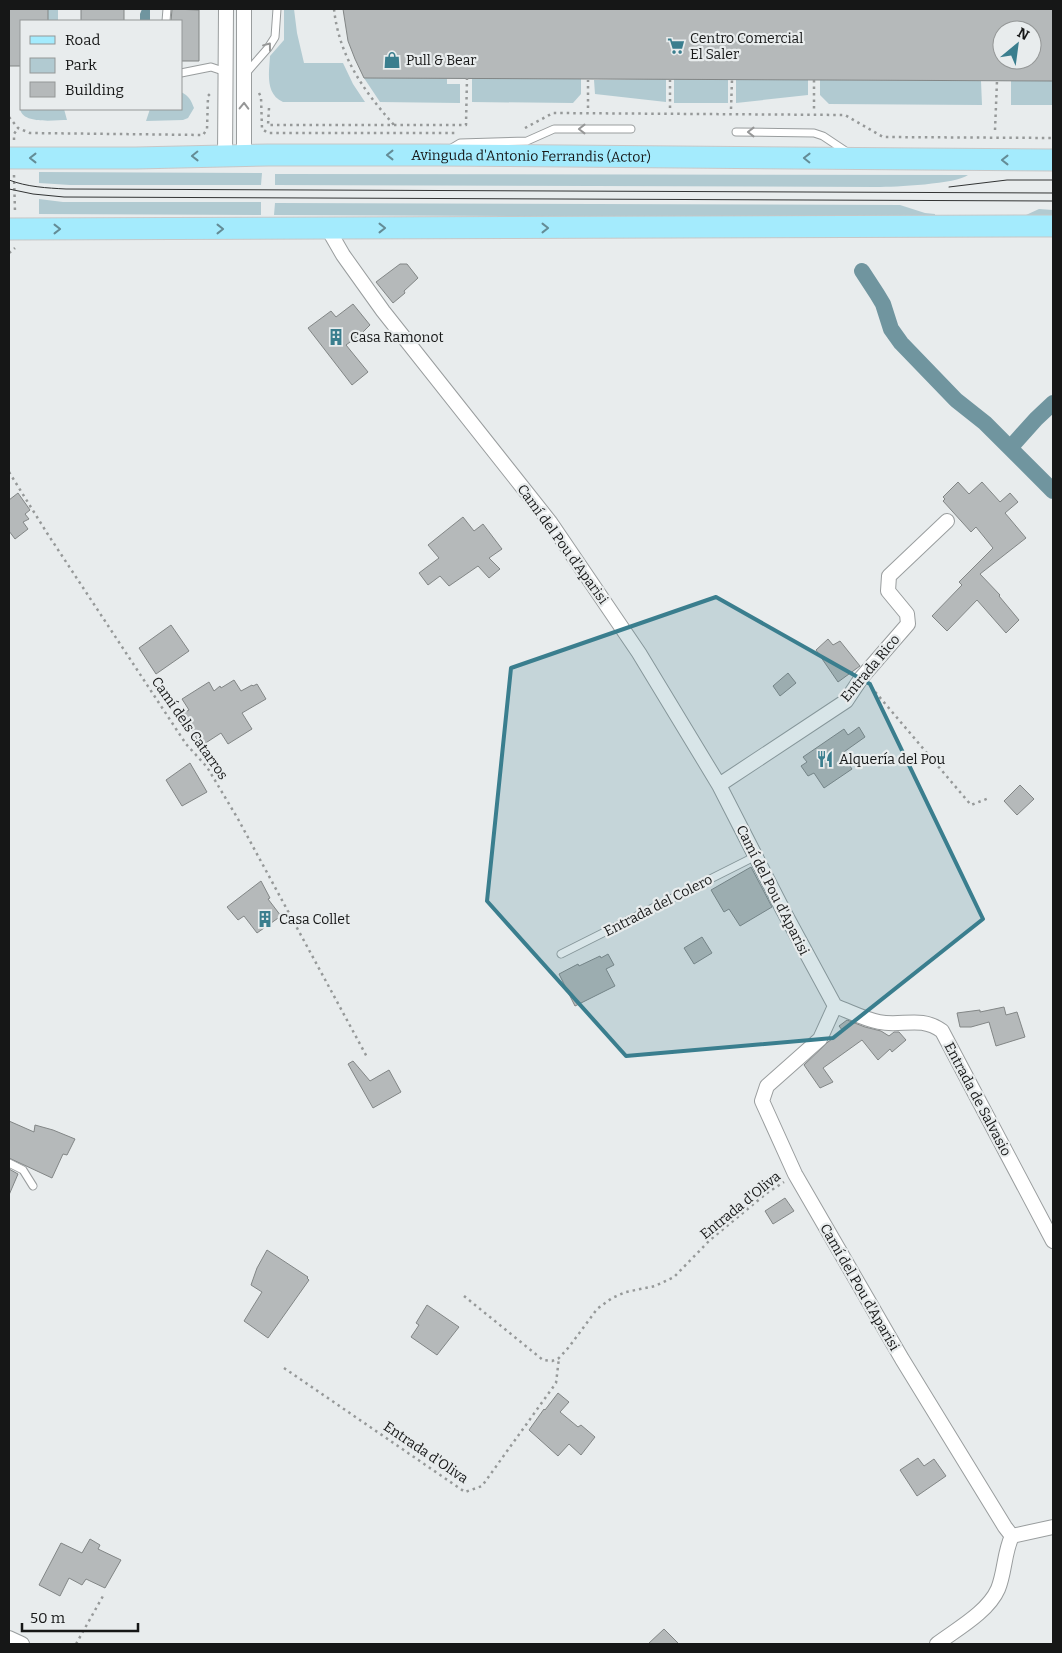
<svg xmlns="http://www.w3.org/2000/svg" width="1062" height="1653" viewBox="0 0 1062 1653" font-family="Bitter,serif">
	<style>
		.green { fill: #b1cad1 }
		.water { fill: #70959f }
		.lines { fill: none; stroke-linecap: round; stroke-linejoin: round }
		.canal { stroke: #70959f; stroke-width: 16 }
		.building { fill: #b5b9ba; stroke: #828686; fill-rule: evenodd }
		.service-casing { stroke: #999d9e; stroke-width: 9 }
		.minor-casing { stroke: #999d9e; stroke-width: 16 }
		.primary-casing { stroke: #c7c7c7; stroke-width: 23 }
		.path { stroke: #969999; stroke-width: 2.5; stroke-dasharray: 2.5 4; stroke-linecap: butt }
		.service { stroke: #fff; stroke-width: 7 }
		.minor { stroke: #fff; stroke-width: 14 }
		.primary { stroke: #a4ebfd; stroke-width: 21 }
		.tram { stroke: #323434; stroke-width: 1 }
		.oneway { stroke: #969797 }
		.oneway2 { stroke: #648c96 }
		.marked { fill: #3a7e8e; fill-opacity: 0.2; stroke: #3a7e8e; stroke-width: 4; stroke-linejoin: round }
		.labels { text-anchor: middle; stroke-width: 4.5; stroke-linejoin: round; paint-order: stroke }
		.poi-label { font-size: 14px; fill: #161717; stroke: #e8eced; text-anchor: start }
		.street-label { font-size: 14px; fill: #161717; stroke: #e8eced }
	</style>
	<rect width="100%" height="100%" fill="#e8eced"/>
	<path class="green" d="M 48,9 L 58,9 L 58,21 L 48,21 Z
		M 284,9 L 294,9 L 297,33 L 304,63 L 343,63 L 353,84 L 365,102 L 283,102 C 265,94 269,73 270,56 L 284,40 Z
		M 364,78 L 447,78 L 447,84 L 460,84 L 460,103 L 380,102 Z
		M 472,78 L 581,79 L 581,94 L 573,103 L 472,102 Z
		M 666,79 L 666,102 L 595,94 L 594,80 Z
		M 674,79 L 728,80 L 728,103 L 674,103 Z
		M 736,80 L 808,80 L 808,95 L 736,103 Z
		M 820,80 L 981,81 L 982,105 L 829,104 L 820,95 Z
		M 1011,81 L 1053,81 L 1053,105 L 1011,105 Z
		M 181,92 C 189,96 191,100 194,108 L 188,118 L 183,120 L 146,121 L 150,109 L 181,109 Z
		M 21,101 L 21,109 L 64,109 L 67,120 C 53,120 13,126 21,101 Z
		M 39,172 L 262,173 L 261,185 L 70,185 L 39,183 Z
		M 275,174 L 968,175 C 957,184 894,187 877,187 L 275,185 Z
		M 39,199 L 63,202 L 261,202 L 261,215 L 39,214 Z
		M 275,203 L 900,205 L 925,213 L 935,214 L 935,218 L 274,215 Z
		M 1039,209 L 1053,210 L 1053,218 L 1026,218 L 1026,215 Z"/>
	<path class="water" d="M 142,9 L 150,9 L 150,21 L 140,21 L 140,14 Z"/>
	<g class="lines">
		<path class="canal" d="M 862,271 L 877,294 L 883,304 L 891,329 L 901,343 L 956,400 L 985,423 L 1053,491
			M 1010,448 L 1036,419 L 1053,403"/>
	</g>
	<path class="building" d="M 9,9 L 48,9 L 48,21 L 21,21 L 21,66 L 9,66 Z
		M 81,9 L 124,9 L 124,21 L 81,21 Z
		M 172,9 L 199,10 L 199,61 L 181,61 L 181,21 L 171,21 Z
		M 343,9 L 1053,9 L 1053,81 L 364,78 L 355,59 L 348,41 ZM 1002,30 L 1032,30 L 1032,60 L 1002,60 Z
		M 400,264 L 407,264 L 418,278 L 404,291 L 405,293 L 393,303 L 376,282 Z
		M 353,304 L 370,325 L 361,334 L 346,345 L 368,372 L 352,385 L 308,328 L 331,311 L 336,317 Z
		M 958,482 L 969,494 L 982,482 L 1000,502 L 1010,493 L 1018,502 L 1005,513 L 1026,538 L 980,574 L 1000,595 L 999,596 L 1019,620 L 1006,633 L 977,600 L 947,631 L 932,616 L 962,585 L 959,582 L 993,548 L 976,527 L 971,532 L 943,501 L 945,499 L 943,497 Z
		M 18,493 L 30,510 L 25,514 L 29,519 L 23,522 L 28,529 L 15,539 L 9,531 L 9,500 Z
		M 463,517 L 474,531 L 483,524 L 502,549 L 489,558 L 500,569 L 489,578 L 478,566 L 449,586 L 440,576 L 428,585 L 419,573 L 439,558 L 428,545 Z
		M 171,625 L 189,651 L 156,674 L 139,648 Z
		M 828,639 L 833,645 L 840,641 L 860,666 L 838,682 L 816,650 Z
		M 788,673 L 796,683 L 780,696 L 773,686 Z
		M 234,680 L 241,691 L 252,685 L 253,686 L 257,684 L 266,699 L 242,713 L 252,729 L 228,744 L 221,733 L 201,746 L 182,714 L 189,710 L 182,699 L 209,682 L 214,691 L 220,686 L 221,688 Z
		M 859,727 L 865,737 L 841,754 L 852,769 L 824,788 L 814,773 L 808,776 L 801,766 L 807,762 L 803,757 L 844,729 L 848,735 Z
		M 190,763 L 207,792 L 182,806 L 166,780 Z
		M 1020,785 L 1034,799 L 1017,815 L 1004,801 Z
		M 751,867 L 772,907 L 740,926 L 729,909 L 724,912 L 711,890 Z
		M 261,881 L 270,898 L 268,899 L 281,916 L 257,933 L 244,916 L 238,920 L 227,907 Z
		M 702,937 L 712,953 L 694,964 L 684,948 Z
		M 608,954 L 614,965 L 606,969 L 615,986 L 575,1006 L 559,974 L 578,964 L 579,966 L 600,956 L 601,958 Z
		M 1004,1007 L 1006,1015 L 1017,1012 L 1025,1037 L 996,1046 L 989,1022 L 971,1027 L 960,1027 L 957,1013 L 980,1010 L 980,1012 Z
		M 847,1020 L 865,1027 L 881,1031 L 889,1036 L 894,1032 L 899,1032 L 906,1040 L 892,1052 L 890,1049 L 878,1060 L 862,1040 L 823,1068 L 833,1082 L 820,1088 L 804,1065 L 828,1042 L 843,1031 L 839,1026 Z
		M 353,1061 L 370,1081 L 389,1070 L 401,1092 L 373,1108 L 348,1064 Z
		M 9,1121 L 34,1132 L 35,1125 L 53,1130 L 75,1139 L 67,1155 L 63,1154 L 52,1178 L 9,1158 Z
		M 9,1169 L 18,1174 L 9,1195 Z
		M 785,1198 L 794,1211 L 773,1224 L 765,1211 Z
		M 267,1250 L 308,1277 L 307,1278 L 309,1280 L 268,1338 L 244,1321 L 262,1292 L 251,1285 L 257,1268 Z
		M 427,1305 L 459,1327 L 437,1355 L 411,1337 L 419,1325 L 416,1323 Z
		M 558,1393 L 569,1402 L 560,1412 L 578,1427 L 581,1425 L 595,1437 L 581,1455 L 569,1444 L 558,1456 L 529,1430 L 544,1409 L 545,1410 Z
		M 918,1458 L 924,1466 L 934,1459 L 946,1476 L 917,1496 L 900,1470 Z
		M 90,1539 L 100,1545 L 98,1549 L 121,1560 L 105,1588 L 86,1579 L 82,1585 L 69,1578 L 60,1596 L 39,1585 L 61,1543 L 82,1553 Z
		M 664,1629 L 679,1644 L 648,1644 Z"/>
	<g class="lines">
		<g class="service-casing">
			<path id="service" d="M 166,21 L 167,9
				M 247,72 L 268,48 L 275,37 L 277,9
				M 181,73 L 211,67 L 223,71 L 225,74
				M 736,132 L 814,133 L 823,136 L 847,152
				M 450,149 L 460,143 L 527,141 L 554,129 L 631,129
				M 561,954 L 756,856
				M 9,1163 L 23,1170 L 33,1186"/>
		</g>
		<g class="minor-casing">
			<path id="minor" d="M 244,155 L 244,9
				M 225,156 L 226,9
				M 328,229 L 343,255 L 383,311 L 550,522 L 639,653 L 719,785 L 783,910 L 835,1006 L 820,1039 L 767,1086 L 762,1101 L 795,1174 L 902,1359 L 1005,1527 L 1012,1536 L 1053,1527
				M 719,785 L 846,701 L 862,677 L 908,624 L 907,614 L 888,591 L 889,576 L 947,521
				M 835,1006 C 849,1011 864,1019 879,1022 C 902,1027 920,1015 942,1031 L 1053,1241
				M 9,1638 L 22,1644
				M 937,1644 C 957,1629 988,1612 998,1589 C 1005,1572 1004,1553 1012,1536"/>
		</g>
		<g class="primary-casing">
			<g id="primary">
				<path id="s1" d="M 9,158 L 136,158 L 268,155 L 439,155 L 1053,160"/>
				<path d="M 9,229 L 1053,226"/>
			</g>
		</g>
		<path class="path" d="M 334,9 C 339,56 363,90 394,125
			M 814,80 L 814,109
			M 259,93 L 261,97 L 262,129 L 268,133 L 455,133
			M 269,108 L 268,125 L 466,125 L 467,78
			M 588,108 L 588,80
			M 670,108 L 670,79
			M 731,109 L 732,80
			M 9,117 L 18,128 L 30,133 L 203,135 L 207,129 L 208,96 L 211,93
			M 525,128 L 553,113 L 845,115 L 883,137 L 1053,138
			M 995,130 L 997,81
			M 14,140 L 14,134 L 18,128
			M 14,175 L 15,212
			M 9,253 L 13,250 L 15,248
			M 9,472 L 47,533 L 186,744 L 207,767 L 238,819 L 367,1057
			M 871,687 L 971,805 L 989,798
			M 464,1296 L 543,1360 L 552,1361 L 559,1358 L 569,1347 L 597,1309 L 612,1298 L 626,1292 L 655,1286 L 674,1277 L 710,1240 L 767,1193 L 784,1182
			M 284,1368 L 465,1492 L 482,1486 L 556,1383 L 559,1358
			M 76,1644 L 103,1596"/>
		<use href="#service" class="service"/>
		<use href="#minor" class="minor"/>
		<use href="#primary" class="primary"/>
		<path class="tram" d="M 9,180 C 27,187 47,188 66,189 L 1053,193
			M 949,187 L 1007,180 L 1053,180
			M 9,189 L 33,194 L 64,197 L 1053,201"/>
	</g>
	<defs><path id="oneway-chevron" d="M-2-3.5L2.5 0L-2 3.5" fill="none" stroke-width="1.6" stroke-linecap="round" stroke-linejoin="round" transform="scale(1.25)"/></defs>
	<g class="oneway">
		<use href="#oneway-chevron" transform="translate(268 46) rotate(-53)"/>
		<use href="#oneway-chevron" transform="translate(244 106) rotate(-89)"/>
		<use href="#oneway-chevron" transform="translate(582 129) rotate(-180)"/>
		<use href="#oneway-chevron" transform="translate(751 132) rotate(-180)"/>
	</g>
	<g class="oneway2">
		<use href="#oneway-chevron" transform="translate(390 155) rotate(-180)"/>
		<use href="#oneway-chevron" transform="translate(195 156) rotate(179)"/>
		<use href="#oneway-chevron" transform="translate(33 158) rotate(180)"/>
		<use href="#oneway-chevron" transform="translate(807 158) rotate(-179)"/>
		<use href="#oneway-chevron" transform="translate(1005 160) rotate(-180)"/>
		<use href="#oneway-chevron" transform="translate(382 228)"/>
		<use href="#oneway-chevron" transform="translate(545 228)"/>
		<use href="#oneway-chevron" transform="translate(57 229)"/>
		<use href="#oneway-chevron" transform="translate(220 229)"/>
	</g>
	<path class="marked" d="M 716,597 L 870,684 L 983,919 L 833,1038 L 626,1056 L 487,901 L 511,668 Z"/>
	<defs>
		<g id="supermarket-bare" transform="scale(1.35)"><path d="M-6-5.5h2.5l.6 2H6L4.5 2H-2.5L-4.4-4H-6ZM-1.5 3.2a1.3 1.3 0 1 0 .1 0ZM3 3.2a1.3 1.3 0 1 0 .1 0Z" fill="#3a7e8e" stroke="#e8eced" stroke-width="2.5" paint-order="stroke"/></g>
		<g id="shop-bare" transform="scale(1.35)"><path d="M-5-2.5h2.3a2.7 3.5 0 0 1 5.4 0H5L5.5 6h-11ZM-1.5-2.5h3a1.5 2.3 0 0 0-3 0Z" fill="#3a7e8e" stroke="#e8eced" stroke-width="2.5" paint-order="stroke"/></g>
		<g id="building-bare" transform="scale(1.35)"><path d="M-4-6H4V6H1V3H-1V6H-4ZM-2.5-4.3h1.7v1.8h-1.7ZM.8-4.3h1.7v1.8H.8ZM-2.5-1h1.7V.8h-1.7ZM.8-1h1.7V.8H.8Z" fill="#3a7e8e" stroke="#e8eced" stroke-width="2.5" paint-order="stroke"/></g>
		<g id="restaurant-bare" transform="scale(1.35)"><path d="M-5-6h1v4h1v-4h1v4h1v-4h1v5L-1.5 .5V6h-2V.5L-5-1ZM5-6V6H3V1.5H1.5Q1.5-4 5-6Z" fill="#3a7e8e" stroke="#e8eced" stroke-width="2.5" paint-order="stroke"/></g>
	</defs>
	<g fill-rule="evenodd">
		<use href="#supermarket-bare" x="676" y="46"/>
		<use href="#shop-bare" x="392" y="60"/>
		<use href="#building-bare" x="336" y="337"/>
		<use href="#restaurant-bare" x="825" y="759"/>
		<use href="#building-bare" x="265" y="919"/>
	</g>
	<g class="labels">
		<g class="poi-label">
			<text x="690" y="43">Centro Comercial<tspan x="690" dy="16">El Saler</tspan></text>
			<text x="406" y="65">Pull &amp; Bear</text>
			<text x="350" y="342">Casa Ramonot</text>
			<text x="839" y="764">Alquería del Pou</text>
			<text x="279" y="924">Casa Collet</text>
		</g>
		<g class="street-label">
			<text dy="5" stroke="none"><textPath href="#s1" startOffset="522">Avinguda d'Antonio Ferrandis (Actor)</textPath></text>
			<text transform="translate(563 544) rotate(54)" y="5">Camí del Pou d'Aparisi</text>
			<text transform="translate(870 668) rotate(-50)" y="5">Entrada Rico</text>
			<text transform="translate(190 728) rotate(55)" y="5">Camí dels Catarros</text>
			<text transform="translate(773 890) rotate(63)" y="5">Camí del Pou d'Aparisi</text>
			<text transform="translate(658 905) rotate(-27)" y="5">Entrada del Colero</text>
			<text transform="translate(978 1099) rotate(62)" y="5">Entrada de Salvasio</text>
			<text transform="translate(740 1205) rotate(-39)" y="5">Entrada d'Oliva</text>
			<text transform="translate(860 1287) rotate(60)" y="5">Camí del Pou d'Aparisi</text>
			<text transform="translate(426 1452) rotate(34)" y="5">Entrada d'Oliva</text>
		</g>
	</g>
	<rect width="1062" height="1653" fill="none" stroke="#161717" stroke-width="20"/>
	<rect x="20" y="20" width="162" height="90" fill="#e8eced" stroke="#949797"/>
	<rect x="30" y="36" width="25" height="8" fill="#a4ebfd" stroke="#949797"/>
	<text x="65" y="45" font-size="15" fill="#161717">Road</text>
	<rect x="30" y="58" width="25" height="15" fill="#b1cad1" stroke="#949797"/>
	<text x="65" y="70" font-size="15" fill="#161717">Park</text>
	<rect x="30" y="82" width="25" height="15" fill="#b5b9ba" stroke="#949797"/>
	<text x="65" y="95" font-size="15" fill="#161717">Building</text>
	<g transform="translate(1017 45) rotate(29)"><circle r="24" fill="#e8eced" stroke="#949797"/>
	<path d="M0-4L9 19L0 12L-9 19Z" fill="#3a7e8e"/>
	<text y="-8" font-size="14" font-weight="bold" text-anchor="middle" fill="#161717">N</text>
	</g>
	<path d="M22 1623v8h116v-8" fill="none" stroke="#161717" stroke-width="2.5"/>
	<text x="30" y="1623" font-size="15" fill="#161717" stroke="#e8eced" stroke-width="4" paint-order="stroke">50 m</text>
</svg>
